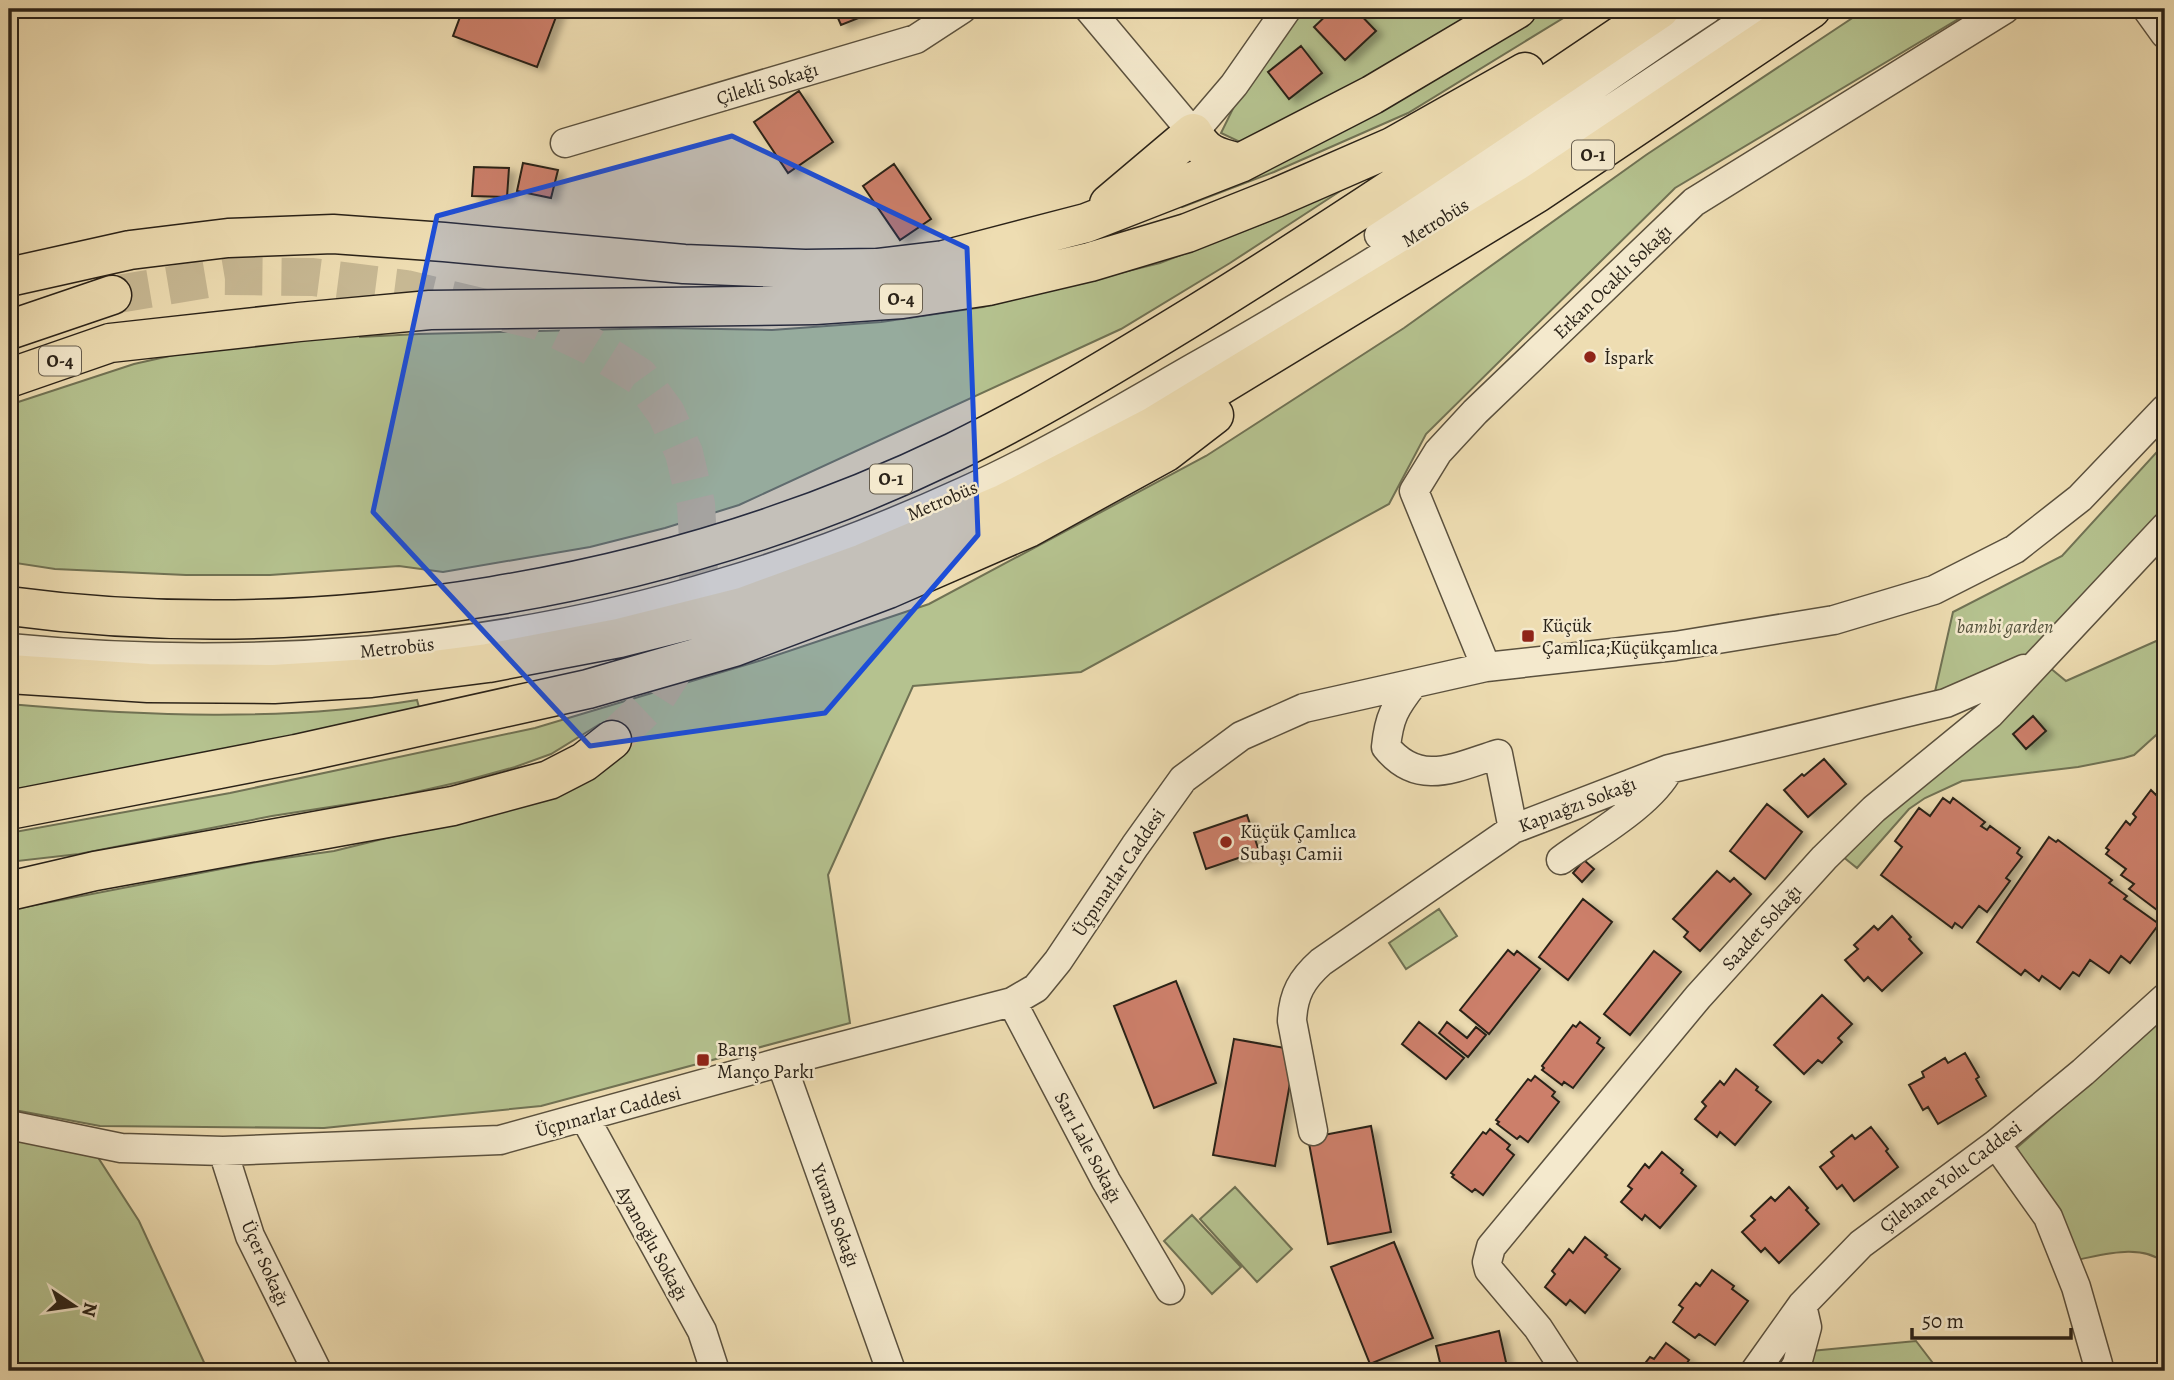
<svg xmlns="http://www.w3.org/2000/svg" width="2174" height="1380" viewBox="0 0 2174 1380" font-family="Alegreya,serif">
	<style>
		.green { fill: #b5c28f; stroke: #707254; stroke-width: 2 }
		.building { fill: #cc7f6b; stroke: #2a2218; stroke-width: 2; filter: url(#shadow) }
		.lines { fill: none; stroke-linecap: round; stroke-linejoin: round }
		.highway-tunnel { stroke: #c7b893; stroke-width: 38; stroke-dasharray: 38 19; stroke-linecap: butt }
		.minor-casing { stroke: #5b513e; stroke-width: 31 }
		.highway-casing { stroke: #2a2218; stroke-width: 41 }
		.minor { stroke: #f4e9cd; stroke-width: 28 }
		.highway { stroke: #eeddb2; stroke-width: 38 }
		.marked { fill: #1d4ed8; fill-opacity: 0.2; stroke: #1d4ed8; stroke-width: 5; stroke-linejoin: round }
		.poi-dot { fill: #8f2418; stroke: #f4e9cd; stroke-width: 2.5 }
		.labels { text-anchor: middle; stroke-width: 5; stroke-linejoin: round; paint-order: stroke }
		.shield { fill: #f4e9cd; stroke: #675e4e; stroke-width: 2 }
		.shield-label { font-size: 18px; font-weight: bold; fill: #2a2218 }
		.street-label { font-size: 19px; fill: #2a2218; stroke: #f4e9cd }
		.poi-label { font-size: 19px; fill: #2a2218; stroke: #f4e9cd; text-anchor: start }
		.park-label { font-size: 19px; font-style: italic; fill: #54523c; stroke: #f4e9cd }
	</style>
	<defs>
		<filter id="shadow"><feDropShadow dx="7" dy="4" stdDeviation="3.5" flood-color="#0004"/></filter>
	</defs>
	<rect width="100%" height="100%" fill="#eeddb2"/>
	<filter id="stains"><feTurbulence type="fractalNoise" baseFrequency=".00286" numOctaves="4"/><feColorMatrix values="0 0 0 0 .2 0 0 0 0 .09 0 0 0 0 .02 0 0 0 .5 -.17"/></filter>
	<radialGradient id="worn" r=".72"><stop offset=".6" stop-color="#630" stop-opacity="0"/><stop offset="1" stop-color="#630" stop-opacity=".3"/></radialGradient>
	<path class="green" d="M 1282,9 L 1494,9 L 1242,143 L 1221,133 Z
		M 1541,9 L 1578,9 L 1408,113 L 1274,172 L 1182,207 L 1174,201 L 1482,44 Z
		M 1866,9 L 1975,9 L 1675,188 L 1426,434 L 1389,504 L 1081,672 L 913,686 L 828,875 L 850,1023 L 541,1106 L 324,1128 L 100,1126 L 9,1109 L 9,910 L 257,862 L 334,851 L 427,828 L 621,751 L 600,724 L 551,754 L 515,767 L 464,781 L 394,797 L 272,816 L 79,854 L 9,862 L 9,833 L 230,793 L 535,728 L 762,660 L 929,604 L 1206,456 L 1404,328 L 1646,155 Z
		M 1348,186 L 1230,263 L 1121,329 L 739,505 L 665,528 L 590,547 L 443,572 L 399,566 L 270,575 L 186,575 L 55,569 L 9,562 L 9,405 L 134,364 L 205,348 L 359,333 L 360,337 L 419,334 L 662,328 L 772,330 L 881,322 L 983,307 L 1160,263 L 1264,223 Z
		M 2165,443 L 2165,512 L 2029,655 L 1934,696 L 1953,612 L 2062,556 Z
		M 2163,638 L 2165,640 L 2165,727 L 2134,755 L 2124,758 L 2078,767 L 1962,781 L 1925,798 L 1909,809 L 1857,868 L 1842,856 L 2049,667 L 2066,681 Z
		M 417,700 L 420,711 L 9,793 L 9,704 C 144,716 283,722 417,700 Z
		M 1439,909 L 1457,936 L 1406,969 L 1389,943 Z
		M 2165,1017 L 2165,1263 C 2141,1243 2103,1255 2076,1260 L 2012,1152 Z
		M 9,1138 L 97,1156 L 139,1221 L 208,1371 L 9,1371 Z
		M 1235,1187 L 1292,1249 L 1257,1282 L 1200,1219 Z
		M 1192,1215 L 1241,1267 L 1212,1294 L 1164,1241 Z
		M 1916,1341 L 1939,1371 L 1769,1371 L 1779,1354 Z"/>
	<path class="building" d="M 463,9 L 559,9 L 537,67 L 453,36 Z
		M 834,9 L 881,9 L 841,25 Z
		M 1333,9 L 1355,9 L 1376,31 L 1345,60 L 1314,27 Z
		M 1301,46 L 1322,73 L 1289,99 L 1268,72 Z
		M 799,91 L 833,142 L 788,173 L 754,122 Z
		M 523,163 L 558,170 L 551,198 L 517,191 Z
		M 894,164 L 931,219 L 900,240 L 863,186 Z
		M 474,167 L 509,168 L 507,197 L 472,196 Z
		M 2033,716 L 2046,731 L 2026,749 L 2013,734 Z
		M 1824,759 L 1846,784 L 1808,817 L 1784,790 L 1802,774 L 1804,776 Z
		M 2162,787 L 2165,789 L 2165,916 L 2129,889 L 2134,884 L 2121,875 L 2126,869 L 2106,854 L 2109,850 L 2106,848 L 2126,821 L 2130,825 L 2136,817 L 2133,814 L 2151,790 L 2156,795 Z
		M 1943,798 L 1950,803 L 1953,798 L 1985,822 L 1981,826 L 1987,830 L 1990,826 L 2020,848 L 2017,853 L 2022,857 L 2006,878 L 2010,881 L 1987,912 L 1979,906 L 1962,928 L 1955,923 L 1952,928 L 1881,875 L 1902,847 L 1895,841 L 1919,808 L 1930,816 Z
		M 1767,804 L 1802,832 L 1765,879 L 1730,851 Z
		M 1247,815 L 1259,851 L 1206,869 L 1194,833 Z
		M 2049,837 L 2056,842 L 2058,840 L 2112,880 L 2109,883 L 2127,896 L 2124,899 L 2159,924 L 2130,963 L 2121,956 L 2109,973 L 2090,960 L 2079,976 L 2073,972 L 2060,989 L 2042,976 L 2039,981 L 2025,970 L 2021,975 L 1977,942 Z
		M 1584,860 L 1594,869 L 1582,882 L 1573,873 Z
		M 1717,871 L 1730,882 L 1734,878 L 1751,894 L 1700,951 L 1684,937 L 1688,932 L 1673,919 Z
		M 1583,899 L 1612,922 L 1568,980 L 1539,957 Z
		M 1892,916 L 1911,937 L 1909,939 L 1922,953 L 1882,991 L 1868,977 L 1864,981 L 1845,960 L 1858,949 L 1854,945 L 1874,926 L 1878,930 Z
		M 1508,950 L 1514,955 L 1517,951 L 1540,969 L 1489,1034 L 1460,1010 Z
		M 1654,951 L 1681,972 L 1630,1035 L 1604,1014 Z
		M 1176,981 L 1216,1083 L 1154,1108 L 1114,1006 Z
		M 1822,995 L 1852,1024 L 1838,1038 L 1842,1042 L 1822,1063 L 1818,1060 L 1804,1074 L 1774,1045 Z
		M 1419,1022 L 1464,1058 L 1446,1079 L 1402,1044 Z
		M 1447,1022 L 1467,1038 L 1476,1027 L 1486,1035 L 1468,1057 L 1439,1033 Z
		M 1580,1022 L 1600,1038 L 1597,1043 L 1604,1048 L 1573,1088 L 1564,1082 L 1562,1085 L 1542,1070 L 1544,1068 L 1542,1066 L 1573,1025 L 1576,1027 Z
		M 1234,1039 L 1296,1050 L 1275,1166 L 1213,1155 Z
		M 1965,1053 L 1979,1077 L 1976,1079 L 1986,1096 L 1938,1124 L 1928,1107 L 1923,1110 L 1909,1085 L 1924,1077 L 1922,1072 L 1945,1058 L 1948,1063 Z
		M 1736,1069 L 1758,1087 L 1756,1090 L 1771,1102 L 1735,1145 L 1720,1132 L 1717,1137 L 1695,1119 L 1706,1106 L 1702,1102 L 1720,1081 L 1724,1085 Z
		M 1535,1076 L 1555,1092 L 1552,1096 L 1559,1102 L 1528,1142 L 1520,1136 L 1517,1139 L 1497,1124 L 1499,1122 L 1496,1120 L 1528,1079 L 1531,1081 Z
		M 1371,1126 L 1391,1232 L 1328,1244 L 1308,1138 Z
		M 1871,1127 L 1888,1149 L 1886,1151 L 1898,1167 L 1854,1201 L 1842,1185 L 1837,1189 L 1820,1167 L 1834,1156 L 1831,1152 L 1852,1135 L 1855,1139 Z
		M 1490,1129 L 1510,1145 L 1507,1149 L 1514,1155 L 1483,1195 L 1475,1189 L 1472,1192 L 1452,1177 L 1454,1175 L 1451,1173 L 1483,1132 L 1486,1134 Z
		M 1662,1152 L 1683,1170 L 1681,1173 L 1696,1186 L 1660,1228 L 1645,1215 L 1642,1220 L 1621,1202 L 1632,1189 L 1628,1186 L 1645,1164 L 1649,1168 Z
		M 1789,1187 L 1808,1208 L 1806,1210 L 1819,1224 L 1779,1263 L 1765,1248 L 1761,1252 L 1742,1232 L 1755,1220 L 1751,1216 L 1771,1197 L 1775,1201 Z
		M 1585,1237 L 1607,1255 L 1605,1257 L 1620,1269 L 1585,1313 L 1570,1300 L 1566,1305 L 1545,1287 L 1555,1274 L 1552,1271 L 1569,1249 L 1573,1253 Z
		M 1394,1242 L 1433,1338 L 1370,1364 L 1331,1267 Z
		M 1712,1270 L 1734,1286 L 1732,1289 L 1748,1301 L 1715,1345 L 1699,1334 L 1695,1338 L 1673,1322 L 1683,1308 L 1679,1305 L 1696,1283 L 1700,1286 Z
		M 1499,1331 L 1508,1371 L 1442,1371 L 1436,1346 Z
		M 1666,1343 L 1689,1360 L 1687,1363 L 1698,1371 L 1639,1371 L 1650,1357 L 1654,1359 Z"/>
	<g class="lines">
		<path class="highway-tunnel" d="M 112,295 L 225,276 L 313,277 L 406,289 L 539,321 L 591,346 L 639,376 L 666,413 L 684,453 L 696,504 L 699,559 L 696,634 L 656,698 L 612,740"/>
		<g class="minor-casing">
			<path id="minor" d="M 1089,9 L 1193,133 L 1234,85 L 1287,9
				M 2147,9 L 2165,34
				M 565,143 L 916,39 L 962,9
				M 1379,235 C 1490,162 1597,82 1708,9
				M 9,648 C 246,671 493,653 722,583 C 804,559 886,527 965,491 C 1043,456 1118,411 1193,368 C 1388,258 1575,134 1761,9
				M 1486,667 L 1414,491 L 1438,452 L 1475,412 L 1694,202 L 2005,9
				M 1413,684 C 1395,707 1389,717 1386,747 C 1419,788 1456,767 1498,754 L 1513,829
				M 1561,860 C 1594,836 1651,804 1669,769
				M 1012,1002 L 1106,1181 L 1170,1290
				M 781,1062 L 890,1368
				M 585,1118 L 702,1331 L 715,1371
				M 9,1125 L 121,1148 L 223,1151 L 500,1140 L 781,1062 L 1012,1002 L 1036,988 L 1058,961 L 1135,846 L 1183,779 L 1241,736 L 1304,708 L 1486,667 L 1675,646 L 1834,620 L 1934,590 L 2015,549 L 2080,498 L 2165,409
				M 1313,1131 L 1292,1021 C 1293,994 1302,979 1321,962 L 1513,829 L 1669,769 L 1946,703 L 2024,669
				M 1996,1144 L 2048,1217 L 2076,1287 L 2098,1364
				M 223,1151 L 250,1236 L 317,1371
				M 1566,1371 L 1538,1328 L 1489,1270 L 1487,1262 L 1491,1247 L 1698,997 L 1824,858 L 1874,809 L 1990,714 L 2165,527
				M 1755,1371 L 1802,1305 L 1861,1244 L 1996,1144 L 2083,1072 L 2165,998
				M 1793,1371 L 1797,1364 L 1807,1327 L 1802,1305"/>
		</g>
		<g class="highway-casing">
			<path id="highway" d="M 1109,204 L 1193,133 C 1205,155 1216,157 1240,163
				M 9,277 L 130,250 L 228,238 L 333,234 L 444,242 L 684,264 L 805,269 L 877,268 L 944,260 L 1086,223 L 1240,163 L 1372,95 L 1517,9
				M 9,330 L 112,295
				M 9,378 L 110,343 L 299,322 L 430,310 L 815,305 L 902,299 L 988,286 L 1090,262 L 1187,233 L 1275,198 L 1392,147 L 1525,72
				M 9,606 C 322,648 670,589 954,452 C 1038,411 1118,362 1198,313 C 1355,216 1507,112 1660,9
				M 9,674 L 148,683 L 274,684 L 371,678 L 488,663 L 619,638 L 742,607 L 863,563 L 1005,503 L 1152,427 L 1537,193 L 1811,9
				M 9,810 L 296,754 L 588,689 L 734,647 L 888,589 L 1028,528 L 1166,452 L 1214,415
				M 9,891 L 95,871 L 453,806 L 549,780 L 584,762 L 612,740"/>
		</g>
		<use href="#minor" class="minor"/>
		<use href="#highway" class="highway"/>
	</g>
	<path class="marked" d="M 732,136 L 967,248 L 978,535 L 825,713 L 590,746 L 373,512 L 437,216 Z"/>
	<g class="poi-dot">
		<circle cx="1590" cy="357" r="7"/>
		<rect x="1521" y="629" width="14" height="14" rx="3.5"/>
		<circle cx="1226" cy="842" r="7"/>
		<rect x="696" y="1053" width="14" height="14" rx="3.5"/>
	</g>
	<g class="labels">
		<g class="shield">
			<rect x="1572" y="140.5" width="42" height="29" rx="5"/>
			<rect x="880" y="284.5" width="42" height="29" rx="5"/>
			<rect x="39" y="346.5" width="42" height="29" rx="5"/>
			<rect x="870" y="464.5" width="42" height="29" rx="5"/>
		</g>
		<g class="shield-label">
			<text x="1593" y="161">O-1</text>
			<text x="901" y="305">O-4</text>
			<text x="60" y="367">O-4</text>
			<text x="891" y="485">O-1</text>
		</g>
		<g class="street-label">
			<text transform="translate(767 83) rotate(-17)" y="7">Çilekli Sokağı</text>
			<text transform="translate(1435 222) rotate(-32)" y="7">Metrobüs</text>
			<text transform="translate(1612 281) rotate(-44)" y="7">Erkan Ocaklı Sokağı</text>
			<text transform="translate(942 500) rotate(-23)" y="7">Metrobüs</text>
			<text transform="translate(397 647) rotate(-6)" y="7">Metrobüs</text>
			<text transform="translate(1577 804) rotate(-21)" y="7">Kapıağzı Sokağı</text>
			<text transform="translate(1118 872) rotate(-56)" y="7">Üçpınarlar Caddesi</text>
			<text transform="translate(1761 927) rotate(-48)" y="7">Saadet Sokağı</text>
			<text transform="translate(608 1111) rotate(-15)" y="7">Üçpınarlar Caddesi</text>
			<text transform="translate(1089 1147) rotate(62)" y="7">Sarı Lale Sokağı</text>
			<text transform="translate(1950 1176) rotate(-37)" y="7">Çilehane Yolu Caddesi</text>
			<text transform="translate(836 1215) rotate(70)" y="7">Yuvam Sokağı</text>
			<text transform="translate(653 1243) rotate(61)" y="7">Ayanoğlu Sokağı</text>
			<text transform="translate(266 1263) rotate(66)" y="7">Üçer Sokağı</text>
		</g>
		<g class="poi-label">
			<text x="1604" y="364">İspark</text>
			<text x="1542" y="632">Küçük<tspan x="1542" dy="22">Çamlıca;Küçükçamlıca</tspan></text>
			<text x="1240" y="838">Küçük Çamlıca<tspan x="1240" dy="22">Subaşı Camii</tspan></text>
			<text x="717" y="1056">Barış<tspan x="717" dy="22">Manço Parkı</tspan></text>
		</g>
		<g class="park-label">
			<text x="2005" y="633">bambi garden</text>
		</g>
	</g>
	<rect width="2174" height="1380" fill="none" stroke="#eeddb2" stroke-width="35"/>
	<rect x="10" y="10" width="2153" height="1359" fill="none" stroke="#2a2218" stroke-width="3.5"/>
	<rect x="18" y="18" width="2139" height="1345" fill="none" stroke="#2a2218" stroke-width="2"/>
	<g transform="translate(74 1306) rotate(103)" stroke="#f4e9cd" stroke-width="5" paint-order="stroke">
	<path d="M0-5L12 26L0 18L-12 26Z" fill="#2a2218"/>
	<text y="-10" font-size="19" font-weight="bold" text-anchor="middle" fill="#2a2218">N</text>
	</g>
	<path d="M1912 1328v10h159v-10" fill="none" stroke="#2a2218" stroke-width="3.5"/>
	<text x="1922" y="1328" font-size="21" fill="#2a2218" stroke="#f4e9cd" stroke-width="5" paint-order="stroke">50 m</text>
	<rect width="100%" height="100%" filter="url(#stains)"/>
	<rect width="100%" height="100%" fill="url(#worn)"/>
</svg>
